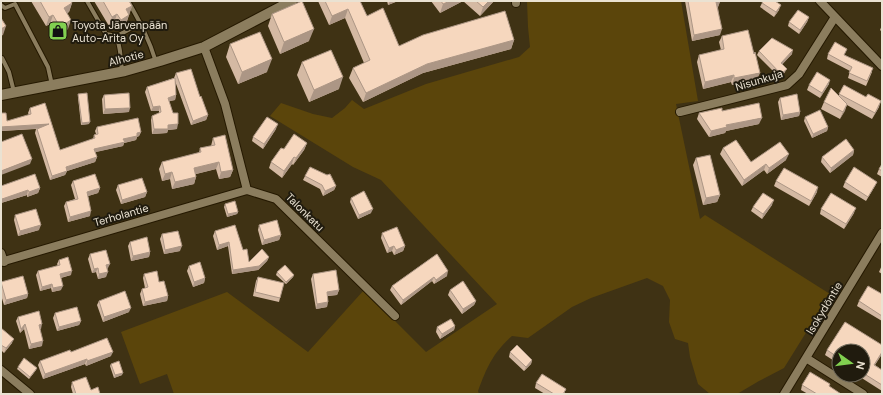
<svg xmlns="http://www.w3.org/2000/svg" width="883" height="395" viewBox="0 0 883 395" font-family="'DM Sans',sans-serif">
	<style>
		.green { fill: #5b450b }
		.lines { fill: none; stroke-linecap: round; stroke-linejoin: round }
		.service-casing { stroke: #251900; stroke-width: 6 }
		.minor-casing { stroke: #251900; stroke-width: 10 }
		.tertiary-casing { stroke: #251900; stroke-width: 12 }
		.service { stroke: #8b7d5e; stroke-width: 4 }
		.minor { stroke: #8b7d5e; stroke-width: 8 }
		.tertiary { stroke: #8b7d5e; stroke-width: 10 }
		.wall { fill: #d4b9a3 }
		.shaded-wall { fill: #ac9685 }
		.building { fill: #f6d7be; stroke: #ac9685 }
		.labels { text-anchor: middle; stroke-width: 4; stroke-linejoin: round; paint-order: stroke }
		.poi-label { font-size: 11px; fill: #eae2d2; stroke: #201b0e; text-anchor: start }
		.street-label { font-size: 11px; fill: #eae2d2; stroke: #201b0e }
	</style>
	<rect width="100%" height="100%" fill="#3f3214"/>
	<path class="green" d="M 527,1 L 681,1 L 698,101 L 676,104 L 700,219 L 705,215 L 830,294 L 784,368 L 759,381 L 737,394 L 710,394 L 698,384 L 690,357 L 688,343 L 675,339 L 669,322 L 670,300 L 663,286 L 647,278 L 591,298 L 572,307 L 528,338 L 512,336 C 493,353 487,367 478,391 L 479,394 L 174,394 L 167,374 L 140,384 L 121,332 L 227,292 L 308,352 L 364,290 L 426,352 L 497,304 L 381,180 L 353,167 L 270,116 L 281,103 L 313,114 L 332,118 L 345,108 L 352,100 L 364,109 L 426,84 L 519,57 L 530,47 L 528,27 Z"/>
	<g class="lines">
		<g class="service-casing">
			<path id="service" d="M 87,1 L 106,34 L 117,36 L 120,51 L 122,71
				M 128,1 C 140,22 149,39 156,62
				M 1,5 L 5,8 L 15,4 L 48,67 L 52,85
				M 117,36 L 141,23
				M 1,58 L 2,58 L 9,72 L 14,92"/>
		</g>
		<g class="minor-casing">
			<path id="minor" d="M 516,1 L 516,3
				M 820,1 L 882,66
				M 204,47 L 225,104 L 247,190 L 276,199 L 395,316
				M 680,112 L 787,85 L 799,74 L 835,17
				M 1,253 L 4,262
				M 1,262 L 247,190
				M 806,358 L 863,394
				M 1,370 L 30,394
				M 784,394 L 882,233"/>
		</g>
		<g class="tertiary-casing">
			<path id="tertiary" d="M 1,95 L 125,71 L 160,61 L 204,47 L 292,1"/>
		</g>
		<use href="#service" class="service"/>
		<use href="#minor" class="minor"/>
		<use href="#tertiary" class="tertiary"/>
	</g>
	<path class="wall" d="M 31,1 L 71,1 L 72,3 L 69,12 L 67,13 L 68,29 L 57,36 L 50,24 L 46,26 Z
		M 94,1 L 129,1 L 132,6 L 126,24 L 118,29 L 114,23 L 109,26 Z
		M 318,1 L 360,1 L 367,16 L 399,46 L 514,40 L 511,49 L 423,73 L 363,102 L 349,78 L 353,68 L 364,63 L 345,18 L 329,25 Z
		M 387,1 L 398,1 L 388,5 Z
		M 431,1 L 494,1 L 480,16 L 463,1 L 440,13 Z
		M 685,1 L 720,1 L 718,7 L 720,35 L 692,41 Z
		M 762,3 L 779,10 L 774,17 L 760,7 Z
		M 272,14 L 309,41 L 280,54 L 268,26 Z
		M 809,17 L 807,22 L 799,34 L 788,26 L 789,22 Z
		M 882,25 L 882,32 L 880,30 Z
		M 722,36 L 757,80 L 732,85 L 731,82 L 703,89 L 697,62 L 699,55 L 721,50 L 719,42 Z
		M 230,44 L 267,72 L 238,84 L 226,57 Z
		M 759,51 L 792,54 L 782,64 L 785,72 L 780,78 L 757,55 Z
		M 828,54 L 845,55 L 872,72 L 866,86 L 848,78 L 850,71 L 827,59 Z
		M 302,62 L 339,89 L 309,102 L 297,75 Z
		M 176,73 L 200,97 L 208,115 L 206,120 L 191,125 L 175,81 L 176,95 L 175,100 L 169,101 L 177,129 L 168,130 L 167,133 L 152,134 L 151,120 L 152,116 L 159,113 L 159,111 L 151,111 L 145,92 L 147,87 L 174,78 Z
		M 829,84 L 820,98 L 807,90 L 809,85 Z
		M 844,85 L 879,107 L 872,119 L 847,105 L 840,119 L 821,109 L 824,102 L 839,95 Z
		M 78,94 L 89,124 L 81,125 L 78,97 Z
		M 104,95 L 129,112 L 103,114 L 102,99 Z
		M 780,98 L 800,112 L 799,116 L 781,120 L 778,102 Z
		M 30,108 L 60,150 L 93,139 L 94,135 L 96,134 L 95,131 L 97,127 L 141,132 L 139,136 L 137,137 L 136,140 L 124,143 L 123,146 L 95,152 L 97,157 L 95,162 L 67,171 L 65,175 L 50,180 L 35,133 L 36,129 L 1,131 L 29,115 L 28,113 Z
		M 722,111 L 759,124 L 726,131 L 725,133 L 709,137 L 697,119 L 699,113 Z
		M 805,117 L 828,127 L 827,131 L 812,138 L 804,121 Z
		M 276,129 L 263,149 L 252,141 L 253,137 Z
		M 213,138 L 233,170 L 230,177 L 219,179 L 216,169 L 196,174 L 196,177 L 194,184 L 172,189 L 170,179 L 162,181 L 159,169 L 162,162 L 199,153 L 200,148 L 211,146 Z
		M 307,143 L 304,150 L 293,165 L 292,164 L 282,178 L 269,168 L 271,162 L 284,149 Z
		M 723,148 L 751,162 L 786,160 L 767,174 L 764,170 L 742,186 L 720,154 Z
		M 854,150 L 853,155 L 830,173 L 821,162 L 822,157 Z
		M 696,158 L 720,195 L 717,202 L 703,205 L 693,165 Z
		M 882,164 L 882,177 L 877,174 L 879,169 Z
		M 327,175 L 336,186 L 334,190 L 323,196 L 320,189 L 303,180 L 305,176 Z
		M 73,181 L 100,188 L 98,193 L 88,196 L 90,216 L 68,222 L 64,206 L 66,202 L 75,199 L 71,185 Z
		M 776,181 L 817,192 L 809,206 L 774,186 Z
		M 845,182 L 877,182 L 875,186 L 866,201 L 843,187 Z
		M 118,185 L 147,192 L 145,197 L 121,204 L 116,190 Z
		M 1,186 L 40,188 L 38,193 L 27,197 L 27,195 L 1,203 Z
		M 351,198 L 371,213 L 358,219 L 350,202 Z
		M 225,204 L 238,212 L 237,214 L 227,217 L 224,207 Z
		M 772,205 L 762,219 L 751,211 L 753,207 Z
		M 821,209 L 854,213 L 844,229 L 820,214 Z
		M 15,215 L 39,230 L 18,236 L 14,220 Z
		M 259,225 L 281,235 L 279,240 L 262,245 L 258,230 Z
		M 215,231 L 243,250 L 249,262 L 269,257 L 267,261 L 258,270 L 232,274 L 228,246 L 217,250 L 213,236 Z
		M 382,233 L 405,246 L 403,251 L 394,255 L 392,251 L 387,253 L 381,238 Z
		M 162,234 L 180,251 L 164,254 L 160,239 Z
		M 130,242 L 150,252 L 149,257 L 131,261 L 128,246 Z
		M 90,254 L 108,268 L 107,269 L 106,277 L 98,279 L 96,272 L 92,273 L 88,259 Z
		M 437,254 L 447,276 L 434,284 L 432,281 L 401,305 L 390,290 L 392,286 Z
		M 59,260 L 71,275 L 61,278 L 61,290 L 52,292 L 51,288 L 40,291 L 36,275 L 38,271 L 58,266 L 57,264 Z
		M 882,265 L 882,274 L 879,272 Z
		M 189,266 L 205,278 L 204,283 L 193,287 L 187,271 Z
		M 277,272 L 294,275 L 293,277 L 286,284 L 276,275 Z
		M 144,274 L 168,296 L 167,301 L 143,306 L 140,294 L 142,289 L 145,288 L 143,278 Z
		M 313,274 L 339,290 L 337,295 L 328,296 L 327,307 L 316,309 L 311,279 Z
		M 258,277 L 280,298 L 279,302 L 253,296 L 256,281 Z
		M 1,282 L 28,294 L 27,298 L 4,305 L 1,295 Z
		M 450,290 L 476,301 L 474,305 L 462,314 L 448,295 Z
		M 882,294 L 882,321 L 857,306 L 859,301 Z
		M 99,301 L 129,312 L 103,322 L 97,305 Z
		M 55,313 L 81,321 L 79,325 L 57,331 L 53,318 Z
		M 18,317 L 41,329 L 40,329 L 42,346 L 29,349 L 24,329 L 20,333 L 16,321 Z
		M 455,326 L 454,330 L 440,339 L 436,332 L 437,327 Z
		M 1,328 L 12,343 L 4,353 L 1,350 Z
		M 882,345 L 882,354 L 875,365 L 882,370 L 882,391 L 857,375 L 863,375 L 863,351 L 839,351 L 839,364 L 825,355 L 827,350 Z
		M 71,352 L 111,356 L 86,366 L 85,364 L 43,379 L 38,365 L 40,361 Z
		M 510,352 L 532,360 L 531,364 L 524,371 L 509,357 Z
		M 111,364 L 122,375 L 114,378 L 110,366 Z
		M 18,367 L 36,370 L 29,379 L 17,369 Z
		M 72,382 L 100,394 L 73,394 L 71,387 Z
		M 536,383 L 566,389 L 564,394 L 545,394 L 535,388 Z
		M 802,385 L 829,387 L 841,394 L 808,394 L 801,390 Z"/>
	<path class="shaded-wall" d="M 390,1 L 398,1 L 388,5 Z
		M 450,1 L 463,1 L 440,13 L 443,4 Z
		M 489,1 L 494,1 L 480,16 L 483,7 Z
		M 716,2 L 720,2 L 718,7 L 715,8 Z
		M 72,3 L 69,12 L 61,17 L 64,8 Z
		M 781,5 L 779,10 L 774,17 L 776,12 Z
		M 132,6 L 129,15 L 126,9 Z
		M 348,9 L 345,18 L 329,25 L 332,16 Z
		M 117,14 L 114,23 L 109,26 L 112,17 Z
		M 53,15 L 50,24 L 46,26 L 49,17 Z
		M 129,15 L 126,24 L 118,29 L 121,20 Z
		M 809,17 L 807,22 L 799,34 L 800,30 Z
		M 71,20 L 68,29 L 57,36 L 60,27 Z
		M 6,26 L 3,35 L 1,36 L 1,29 Z
		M 314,29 L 309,41 L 280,54 L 284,42 Z
		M 722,29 L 720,35 L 692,41 L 694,35 Z
		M 514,40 L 511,49 L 423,73 L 363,102 L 366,93 L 427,64 Z
		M 793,50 L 792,54 L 780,67 L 781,63 Z
		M 272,59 L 267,72 L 238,84 L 242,72 Z
		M 787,69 L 785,72 L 780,78 L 781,74 Z
		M 760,73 L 757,80 L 732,85 L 734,78 Z
		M 734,75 L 731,82 L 703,89 L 705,82 Z
		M 343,77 L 339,89 L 309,102 L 314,90 Z
		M 830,80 L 829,84 L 820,98 L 822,93 Z
		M 176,95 L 175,100 L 166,102 L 168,98 Z
		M 881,101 L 879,107 L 872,119 Z
		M 847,104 L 845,111 L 840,119 L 843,112 Z
		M 160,106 L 159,111 L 151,111 L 153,107 Z
		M 130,108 L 129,112 L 103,114 L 105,109 Z
		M 800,112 L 799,116 L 781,120 L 783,115 Z
		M 208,115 L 206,120 L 191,125 L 193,121 Z
		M 762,118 L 759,124 L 726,131 L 725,133 L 709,137 L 711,131 L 726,125 Z
		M 90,122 L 89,124 L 81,125 L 82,123 Z
		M 49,124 L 47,128 L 1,131 L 1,127 Z
		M 178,124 L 177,129 L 168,130 L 167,133 L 152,134 L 154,129 L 168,125 Z
		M 278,124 L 276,129 L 263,149 L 264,144 Z
		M 828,127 L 827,131 L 812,138 L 813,134 Z
		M 141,132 L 139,136 L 137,137 L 136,140 L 124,143 L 123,146 L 92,153 L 94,149 L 123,139 L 137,133 Z
		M 307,143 L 304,150 L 293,165 L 296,158 Z
		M 854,150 L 853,155 L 830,173 L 831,168 Z
		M 789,154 L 786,160 L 767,174 L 769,168 Z
		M 97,157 L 95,162 L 67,171 L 65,175 L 50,180 L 52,176 L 66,167 Z
		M 294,157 L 292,164 L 282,178 L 284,171 Z
		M 32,159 L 30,164 L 1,175 L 1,171 Z
		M 219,162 L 216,169 L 192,175 L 194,168 Z
		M 766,164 L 764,170 L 742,186 L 744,180 Z
		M 233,170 L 230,177 L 219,179 L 221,172 Z
		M 172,172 L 170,179 L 162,181 L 165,174 Z
		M 196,177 L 194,184 L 172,189 L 175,182 Z
		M 336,186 L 334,190 L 323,196 L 325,191 Z
		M 818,187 L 817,192 L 809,206 L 811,201 Z
		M 40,188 L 38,193 L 27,197 L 29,192 Z
		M 100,188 L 98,193 L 85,197 L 87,192 Z
		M 28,190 L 27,195 L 1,203 L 2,199 Z
		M 147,192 L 145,197 L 121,204 L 122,200 Z
		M 720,195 L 717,202 L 703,205 L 706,198 Z
		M 774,200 L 772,205 L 762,219 L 763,214 Z
		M 856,208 L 854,213 L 844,229 L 846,224 Z
		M 373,209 L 371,213 L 358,219 L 359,215 Z
		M 91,211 L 90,216 L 68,222 L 70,217 Z
		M 238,212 L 237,214 L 227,217 L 228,214 Z
		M 41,225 L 39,230 L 18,236 L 20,231 Z
		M 281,235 L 279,240 L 262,245 L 264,240 Z
		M 229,242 L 228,246 L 217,250 L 219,245 Z
		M 182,246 L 180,251 L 164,254 L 165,250 Z
		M 394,246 L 392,251 L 387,253 L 389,248 Z
		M 405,246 L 403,251 L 394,255 L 396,250 Z
		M 150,252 L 149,257 L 131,261 L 133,256 Z
		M 269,257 L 267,261 L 258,270 L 232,274 L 233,270 Z
		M 110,264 L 108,268 L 104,269 L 106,265 Z
		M 98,268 L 96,272 L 92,273 L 94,269 Z
		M 72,271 L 71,275 L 59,278 L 60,274 Z
		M 448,271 L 447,276 L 434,284 L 436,280 Z
		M 108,272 L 106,277 L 98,279 L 99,274 Z
		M 294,275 L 293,277 L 286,284 L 286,282 Z
		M 434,277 L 432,281 L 401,305 L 403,300 Z
		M 205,278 L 204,283 L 193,287 L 194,282 Z
		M 52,284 L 51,288 L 40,291 L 42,287 Z
		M 63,286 L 61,290 L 52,292 L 53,288 Z
		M 339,290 L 337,295 L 325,296 L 327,292 Z
		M 28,294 L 27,298 L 4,305 L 6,300 Z
		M 168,296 L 167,301 L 143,306 L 145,302 Z
		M 476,301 L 474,305 L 462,314 L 463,309 Z
		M 328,302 L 327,307 L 316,309 L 317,304 Z
		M 131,308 L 129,312 L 103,322 L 104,317 Z
		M 81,321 L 79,325 L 57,331 L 59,327 Z
		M 25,324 L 24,329 L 20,333 L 21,329 Z
		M 42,324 L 41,329 L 37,330 L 39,325 Z
		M 455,326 L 454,330 L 440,339 L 442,334 Z
		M 14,339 L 12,343 L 4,353 L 6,348 Z
		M 43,341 L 42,346 L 29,349 L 31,344 Z
		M 113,352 L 111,356 L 86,366 L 87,361 Z
		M 882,352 L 882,354 L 872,369 L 874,365 Z
		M 87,359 L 85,364 L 43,379 L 45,374 Z
		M 532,360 L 531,364 L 524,371 L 526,367 Z
		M 37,368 L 36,370 L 29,379 L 30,377 Z
		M 123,373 L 122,375 L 114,378 L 115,375 Z"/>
	<path class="building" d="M 40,1 L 71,1 L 72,3 L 64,8 L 71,20 L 60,27 L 53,15 L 49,17 Z
		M 103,1 L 129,1 L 132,6 L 126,9 L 129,15 L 121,20 L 117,14 L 112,17 Z
		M 302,1 L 314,29 L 284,42 L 272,14 Z
		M 325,1 L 360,1 L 367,16 L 383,8 L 399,46 L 423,35 L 505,11 L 514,40 L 427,64 L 366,93 L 353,68 L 370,60 L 348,9 L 332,16 Z
		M 441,1 L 450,1 L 443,4 Z
		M 476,1 L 489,1 L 483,7 Z
		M 688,1 L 720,1 L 720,2 L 716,2 L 722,29 L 694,35 Z
		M 763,1 L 775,1 L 781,5 L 776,12 L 762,3 Z
		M 798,10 L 809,17 L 800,30 L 789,22 Z
		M 1,18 L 6,26 L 1,29 Z
		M 748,30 L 754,54 L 755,52 L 760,73 L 734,78 L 734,75 L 705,82 L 699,55 L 724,49 L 722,36 Z
		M 260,32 L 272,59 L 242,72 L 230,44 Z
		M 772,38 L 793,50 L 781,63 L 787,69 L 781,74 L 759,51 Z
		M 835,42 L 847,49 L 844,55 L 873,68 L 867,81 L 849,73 L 852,67 L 828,54 Z
		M 331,50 L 343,77 L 314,90 L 302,62 Z
		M 191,69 L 200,97 L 201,96 L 208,115 L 193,121 L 176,73 Z
		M 817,72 L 830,80 L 822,93 L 809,85 Z
		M 175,78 L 176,95 L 168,98 L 173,113 L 178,113 L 178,124 L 168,125 L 168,129 L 154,129 L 152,116 L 161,112 L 160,106 L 153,107 L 147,87 Z
		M 844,85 L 866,97 L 868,94 L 881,101 L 875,113 L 839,94 Z
		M 831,88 L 847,104 L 843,112 L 824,102 Z
		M 87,93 L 90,122 L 82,123 L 78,94 Z
		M 129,93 L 130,108 L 105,109 L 104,95 Z
		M 797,94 L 800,112 L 783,115 L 780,98 Z
		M 45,103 L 60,150 L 95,138 L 94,135 L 98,134 L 97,127 L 138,118 L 141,132 L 137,133 L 137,136 L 123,139 L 125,142 L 94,149 L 97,157 L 66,167 L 67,171 L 52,176 L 37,129 L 49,124 L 1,127 L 1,113 L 6,113 L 7,121 L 31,114 L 30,108 Z
		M 759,103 L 762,118 L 726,125 L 727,127 L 711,131 L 699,113 L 722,108 L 722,111 Z
		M 820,110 L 828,127 L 813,134 L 805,117 Z
		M 267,117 L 278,124 L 264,144 L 253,137 Z
		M 22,134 L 32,159 L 1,171 L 1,142 Z
		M 294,134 L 307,143 L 296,158 L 294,157 L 284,171 L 271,162 L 281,148 L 284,149 Z
		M 225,135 L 233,170 L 221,172 L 219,162 L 194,168 L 196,177 L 175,182 L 172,172 L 165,174 L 162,162 L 201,152 L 200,148 L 215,145 L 213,138 Z
		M 846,139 L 854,150 L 831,168 L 822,157 Z
		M 736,140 L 751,162 L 780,142 L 789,154 L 769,168 L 766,164 L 744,180 L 723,148 Z
		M 710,155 L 720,195 L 706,198 L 696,158 Z
		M 882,164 L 882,171 L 879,169 Z
		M 310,167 L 327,175 L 330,174 L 336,186 L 325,191 L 322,185 L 305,176 Z
		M 854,167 L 877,182 L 868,197 L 845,182 Z
		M 784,168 L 818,187 L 811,201 L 776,181 Z
		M 35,174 L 40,188 L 29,192 L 28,190 L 2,199 L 1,197 L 1,186 Z
		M 95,174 L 100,188 L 87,192 L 91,211 L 70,217 L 66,202 L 78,199 L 73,181 Z
		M 142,178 L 147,192 L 122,200 L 118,185 Z
		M 364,191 L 373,209 L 359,215 L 351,198 Z
		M 763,193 L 774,200 L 763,214 L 753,207 Z
		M 831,193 L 856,208 L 846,224 L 821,209 Z
		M 235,201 L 238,212 L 228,214 L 225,204 Z
		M 36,209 L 41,225 L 20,231 L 15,215 Z
		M 277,220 L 281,235 L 264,240 L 259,225 Z
		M 235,225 L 243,250 L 247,249 L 249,262 L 262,249 L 269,257 L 259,266 L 233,270 L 229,242 L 219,245 L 215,231 Z
		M 397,227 L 405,246 L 396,250 L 394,246 L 389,248 L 382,233 Z
		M 178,231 L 182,246 L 165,250 L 162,234 Z
		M 147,237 L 150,252 L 133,256 L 130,242 Z
		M 106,250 L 110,264 L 106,265 L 108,272 L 99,274 L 98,268 L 94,269 L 90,254 Z
		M 437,254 L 448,271 L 436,280 L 434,277 L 403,300 L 392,286 Z
		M 68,257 L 72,271 L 60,274 L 63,286 L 53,288 L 52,284 L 42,287 L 38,271 L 60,265 L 59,260 Z
		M 200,262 L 205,278 L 194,282 L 189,266 Z
		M 285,265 L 294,275 L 286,282 L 277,272 Z
		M 336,270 L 339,290 L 327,292 L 328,302 L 317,304 L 313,274 Z
		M 157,271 L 159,282 L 164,281 L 168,296 L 145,302 L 142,289 L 148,287 L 144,274 Z
		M 23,276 L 28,294 L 6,300 L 1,282 Z
		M 258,277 L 284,283 L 280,298 L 255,292 Z
		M 463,281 L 476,301 L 463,309 L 450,290 Z
		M 868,286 L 882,294 L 882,316 L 859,301 Z
		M 125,291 L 131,308 L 104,317 L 99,301 Z
		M 77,307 L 81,321 L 59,327 L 55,313 Z
		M 39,311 L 42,324 L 39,325 L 43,341 L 31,344 L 25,324 L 21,329 L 18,317 Z
		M 451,319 L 455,326 L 442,334 L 437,327 Z
		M 845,322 L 882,345 L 882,352 L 874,365 L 882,370 L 882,385 L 863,373 L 863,351 L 839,351 L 839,358 L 827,350 Z
		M 1,328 L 14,339 L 6,348 L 1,345 Z
		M 107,338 L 113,352 L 87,361 L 87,359 L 45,374 L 40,361 L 70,350 L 71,352 Z
		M 517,345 L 532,360 L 526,367 L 510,352 Z
		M 24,358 L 37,368 L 30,377 L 18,367 Z
		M 119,361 L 123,373 L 115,375 L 111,364 Z
		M 810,372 L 830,384 L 829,386 L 841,394 L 817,394 L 802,385 Z
		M 542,374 L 566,389 L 563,394 L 554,394 L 536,383 Z
		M 86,377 L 91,390 L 98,387 L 100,394 L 76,394 L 72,382 Z"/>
	<defs>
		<g id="shop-square" transform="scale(1)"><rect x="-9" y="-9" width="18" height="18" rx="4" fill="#81d050" stroke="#201b0e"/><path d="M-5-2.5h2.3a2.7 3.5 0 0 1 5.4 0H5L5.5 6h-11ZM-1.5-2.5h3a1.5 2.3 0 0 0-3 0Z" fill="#111"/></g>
	</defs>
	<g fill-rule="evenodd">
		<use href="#shop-square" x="58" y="31"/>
	</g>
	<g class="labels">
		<g class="poi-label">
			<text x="72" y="29">Toyota Järvenpään<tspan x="72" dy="13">Auto-Arita Oy</tspan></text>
		</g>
		<g class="street-label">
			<text transform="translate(126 58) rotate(-14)" y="4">Alhotie</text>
			<text transform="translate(759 80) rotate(-17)" y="4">Nisunkuja</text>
			<text transform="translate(305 212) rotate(45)" y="4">Talonkatu</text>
			<text transform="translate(121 215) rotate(-16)" y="4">Terholantie</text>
			<text transform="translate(824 308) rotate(-59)" y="4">Isokydöntie</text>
		</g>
	</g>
	<rect width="883" height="395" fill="none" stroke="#eae2d2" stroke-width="4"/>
	<g transform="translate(851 363) rotate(104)"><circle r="19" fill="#201b0e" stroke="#716b5c"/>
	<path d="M0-3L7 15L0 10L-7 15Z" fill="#81d050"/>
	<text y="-6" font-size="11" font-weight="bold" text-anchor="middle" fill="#eae2d2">N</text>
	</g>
</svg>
